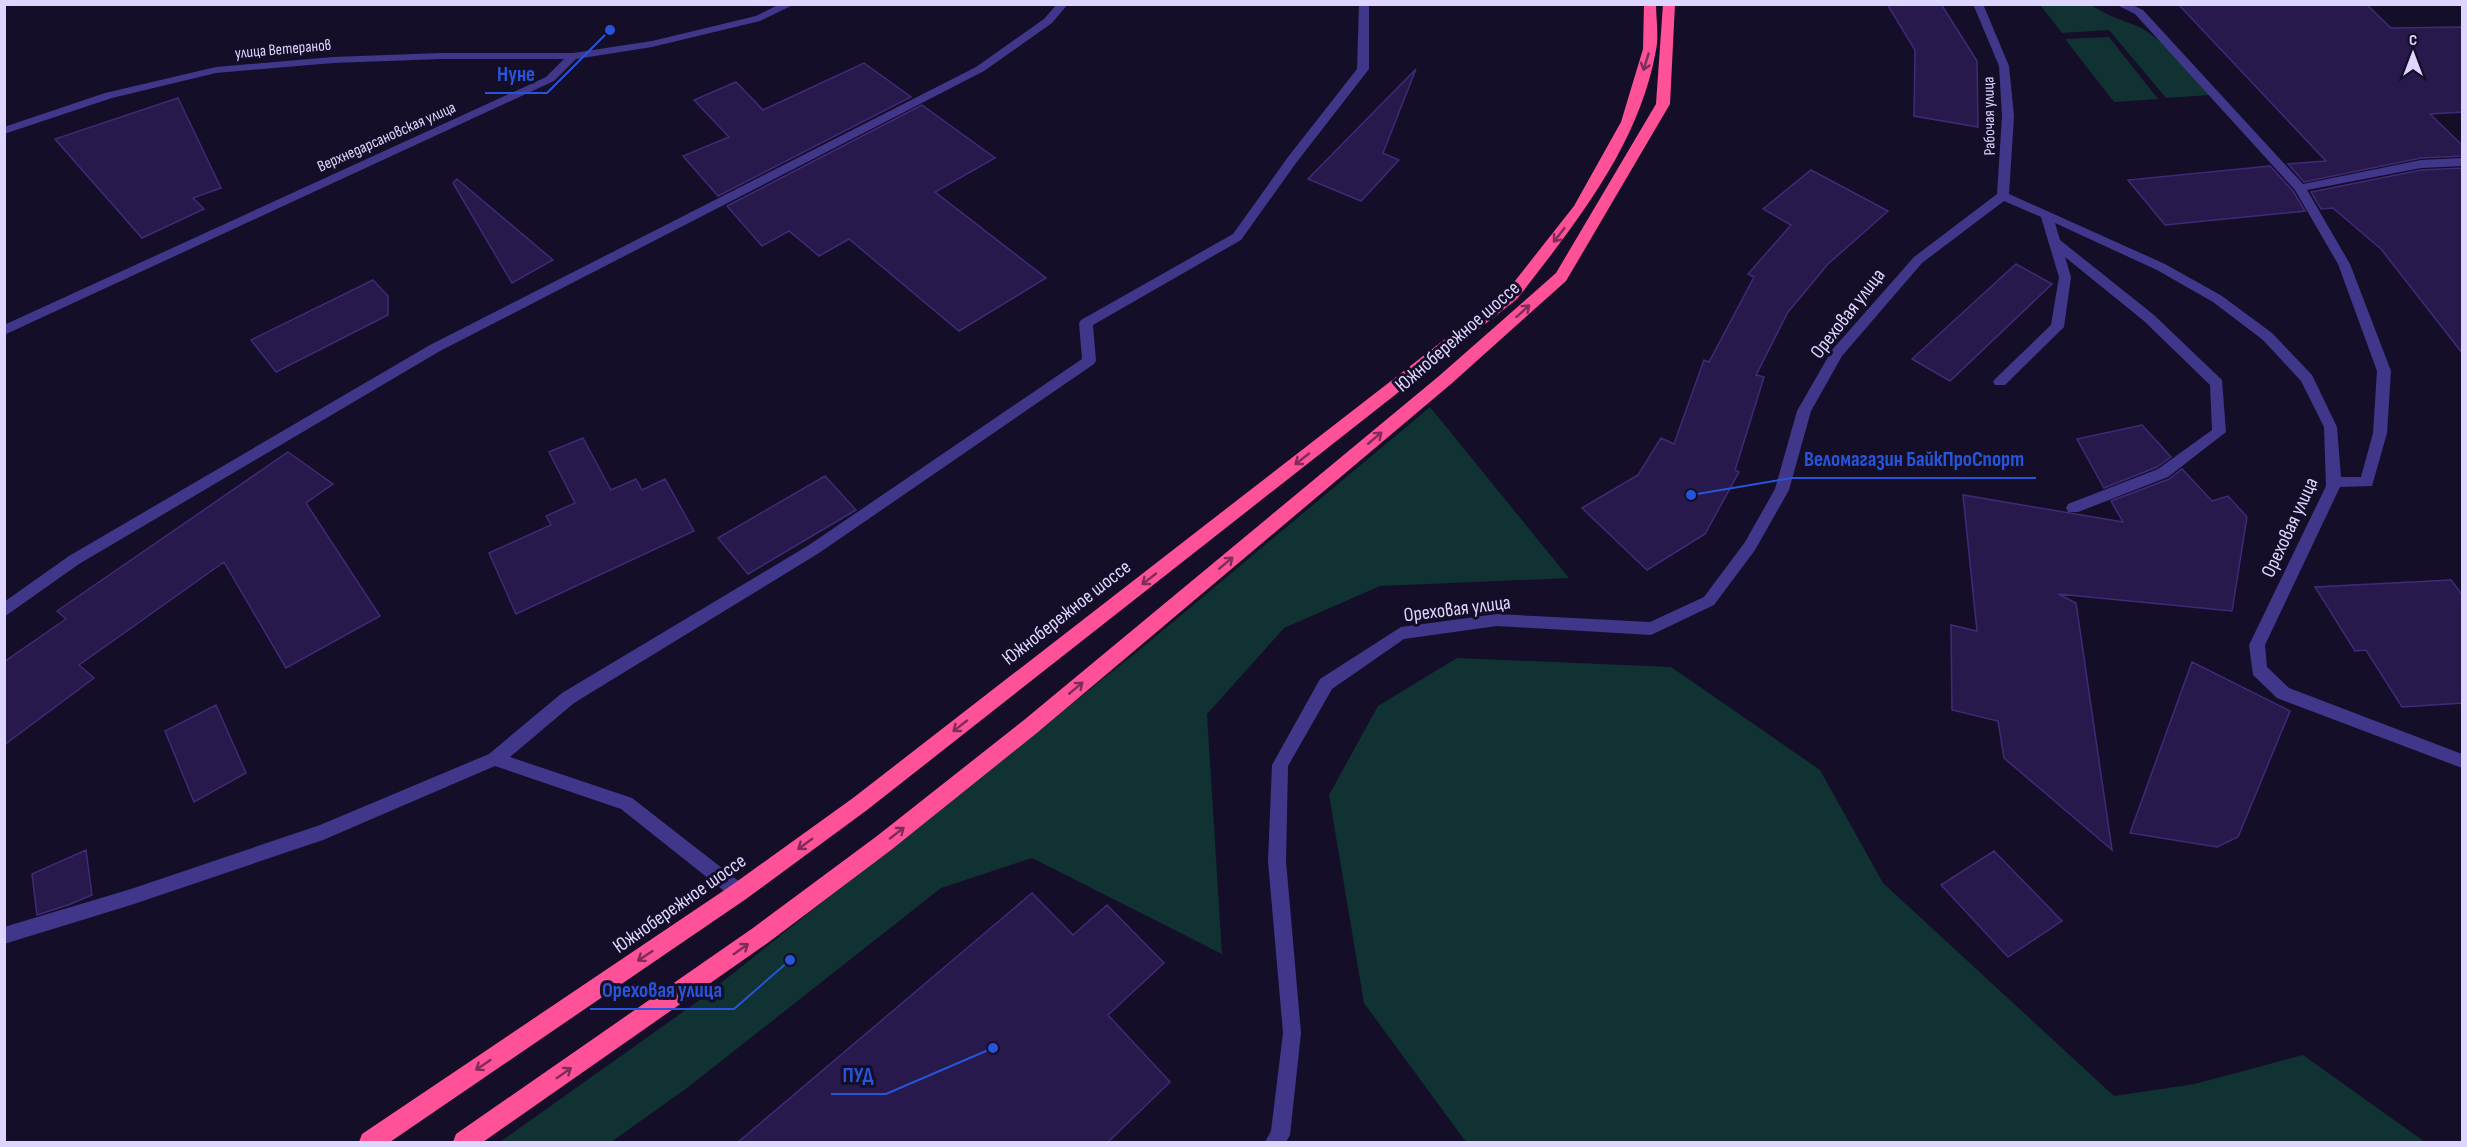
<svg xmlns="http://www.w3.org/2000/svg" width="2467" height="1147" viewBox="0 0 2467 1147" font-family="'Sofia Sans Condensed',sans-serif">
	<style>
		.green { fill: #113233 }
		.building { fill: #27194b; stroke: #402a78; stroke-width: 1.5 }
		.lines { fill: none; stroke-linecap: round; stroke-linejoin: round }
		.minor { fill: #41378a; fill-rule: evenodd }
		.highway { fill: #ff5197; fill-rule: evenodd }
		.oneway { stroke: #7e2c5a }
		.labels { text-anchor: middle; stroke-width: 6; stroke-linejoin: round; paint-order: stroke }
		.far-street-label { font-size: 16px; fill: #ded6ff; stroke: #150e29 }
		.street-label { font-size: 20px; fill: #ded6ff; stroke: #150e29 }
		.leader { fill: none; stroke: #2755da; stroke-width: 2 }
		.callout-dot { fill: #2755da; stroke: #150e29; stroke-width: 2 }
		.callout-label { font-size: 21px; text-anchor: middle; font-weight: bold; fill: #2755da; stroke: #150e29; stroke-width: 6; stroke-linejoin: round; paint-order: stroke }
	</style>
	<rect width="100%" height="100%" fill="#150e29"/>
	<path class="green" d="M 2040,5 L 2090,5 L 2111,16 L 2142,28 L 2169,48 L 2209,95 L 2166,98 L 2109,30 L 2062,33 Z
		M 2109,37 L 2158,99 L 2114,102 L 2065,39 Z
		M 1430,407 L 1569,578 L 1380,586 L 1284,628 L 1207,714 L 1222,954 L 1032,858 L 941,888 L 687,1088 L 611,1142 L 500,1142 L 697,1002 L 1137,652 Z
		M 1457,658 L 1671,667 L 1820,770 L 1883,883 L 2114,1096 L 2195,1084 L 2303,1055 L 2425,1142 L 1466,1142 L 1364,1003 L 1329,795 L 1378,706 Z"/>
	<path class="building" d="M 1887,4 L 1941,4 L 1977,61 L 1978,127 L 1914,116 L 1915,50 Z
		M 2178,4 L 2366,4 L 2391,28 L 2463,27 L 2463,112 L 2430,114 L 2463,146 L 2463,156 L 2421,158 L 2304,182 L 2288,164 L 2326,161 Z
		M 864,63 L 911,97 L 718,196 L 683,156 L 729,137 L 694,100 L 736,82 L 763,110 Z
		M 1416,69 L 1383,153 L 1399,160 L 1361,201 L 1308,179 Z
		M 178,98 L 221,188 L 193,198 L 204,209 L 142,238 L 55,139 Z
		M 922,105 L 995,158 L 935,192 L 1046,278 L 959,331 L 849,239 L 819,256 L 789,231 L 762,246 L 727,206 Z
		M 2270,166 L 2293,191 L 2305,211 L 2165,225 L 2128,180 Z
		M 2463,168 L 2463,354 L 2381,249 L 2333,208 L 2321,209 L 2311,192 L 2421,170 Z
		M 1811,170 L 1888,211 L 1828,264 L 1788,312 L 1756,375 L 1764,377 L 1735,470 L 1739,472 L 1705,534 L 1647,570 L 1582,508 L 1638,475 L 1661,438 L 1674,444 L 1704,360 L 1709,362 L 1754,277 L 1748,274 L 1791,225 L 1763,209 Z
		M 457,179 L 553,260 L 512,283 L 453,183 Z
		M 2016,264 L 2052,284 L 1950,381 L 1912,359 Z
		M 373,280 L 388,296 L 388,315 L 276,372 L 251,340 Z
		M 2142,425 L 2171,457 L 2157,467 L 2104,488 L 2077,439 Z
		M 583,438 L 611,490 L 636,479 L 642,490 L 665,479 L 694,531 L 516,614 L 489,553 L 551,525 L 546,516 L 575,503 L 549,452 Z
		M 288,452 L 333,484 L 306,503 L 380,616 L 286,668 L 224,562 L 79,665 L 94,678 L 4,745 L 4,662 L 66,619 L 57,611 Z
		M 2182,469 L 2212,501 L 2228,496 L 2247,517 L 2232,611 L 2058,594 L 2076,603 L 2112,850 L 2004,758 L 1998,721 L 1952,710 L 1951,625 L 1977,631 L 1963,495 L 2123,522 L 2111,501 L 2169,479 Z
		M 825,476 L 856,510 L 748,574 L 718,538 Z
		M 2451,580 L 2463,596 L 2463,703 L 2402,707 L 2366,650 L 2355,651 L 2315,587 Z
		M 2192,662 L 2290,711 L 2238,837 L 2217,847 L 2130,833 Z
		M 216,705 L 246,773 L 194,802 L 165,731 Z
		M 86,850 L 92,895 L 68,905 L 37,915 L 32,874 Z
		M 1994,851 L 2062,921 L 2008,957 L 1941,885 Z
		M 1032,893 L 1073,935 L 1107,905 L 1164,963 L 1108,1015 L 1170,1082 L 1107,1143 L 737,1143 Z"/>
	<g class="lines">
		<path class="minor" d="M 780,4 L 795,4 L 760,21 L 652,47 L 576,59 L 554,81 L 4,335 L 4,325 L 546,77 L 564,59 L 441,59 L 333,63 L 216,73 L 112,98 L 4,134 L 4,127 L 105,93 L 216,67 L 333,57 L 441,53 L 573,53 L 652,41 L 756,16 Z
			M 1057,4 L 1068,4 L 1052,23 L 984,71 L 440,351 L 79,564 L 4,617 L 4,602 L 69,556 L 430,345 L 976,67 L 1044,19 Z
			M 1359,4 L 1369,4 L 1369,69 L 1296,163 L 1241,240 L 1093,325 L 1096,361 L 1094,364 L 819,553 L 574,703 L 510,757 L 632,798 L 745,886 L 748,892 L 745,898 L 739,900 L 733,898 L 621,809 L 495,766 L 323,840 L 131,905 L 4,944 L 4,927 L 131,889 L 320,825 L 489,754 L 562,693 L 809,545 L 1082,359 L 1079,323 L 1081,320 L 1233,234 L 1288,157 L 1357,69 Z
			M 1973,4 L 1983,4 L 2009,66 L 2014,116 L 2009,194 L 2165,264 L 2222,296 L 2272,333 L 2312,375 L 2337,427 L 2341,477 L 2361,477 L 2373,433 L 2377,371 L 2338,264 L 2295,190 L 2135,14 L 2115,4 L 2130,4 L 2143,10 L 2303,184 L 2421,160 L 2462,158 L 2462,166 L 2421,168 L 2307,190 L 2350,264 L 2391,371 L 2387,433 L 2372,486 L 2340,487 L 2265,645 L 2267,667 L 2289,688 L 2462,754 L 2462,768 L 2277,698 L 2253,675 L 2249,645 L 2326,486 L 2324,427 L 2301,381 L 2263,340 L 2213,302 L 2157,270 L 2055,223 L 2060,240 L 2154,315 L 2222,380 L 2226,432 L 2168,477 L 2078,512 L 2068,512 L 2066,508 L 2068,504 L 2158,469 L 2212,430 L 2210,385 L 2144,321 L 2065,257 L 2071,277 L 2064,327 L 2005,385 L 1995,385 L 1993,382 L 1995,379 L 2051,325 L 2059,277 L 2041,217 L 2004,201 L 1922,263 L 1842,356 L 1811,411 L 1789,490 L 1755,550 L 1714,605 L 1651,635 L 1497,626 L 1404,639 L 1332,689 L 1288,766 L 1286,861 L 1301,1033 L 1290,1135 L 1286,1142 L 1265,1142 L 1271,1131 L 1283,1033 L 1268,861 L 1272,765 L 1320,679 L 1401,627 L 1497,614 L 1650,622 L 1704,597 L 1745,542 L 1775,489 L 1797,411 L 1832,350 L 1914,257 L 1997,194 L 2002,116 L 1999,66 Z"/>
		<path class="highway" d="M 1644,4 L 1656,4 C 1656,19 1659,36 1656,50 C 1639,146 1575,224 1517,299 L 867,810 L 746,899 L 390,1142 L 359,1142 L 362,1134 L 732,885 L 853,798 L 1507,291 L 1574,206 L 1621,122 L 1643,49 Z
			M 1663,4 L 1675,4 L 1670,104 L 1566,281 L 1451,384 L 1038,732 L 891,850 L 769,942 L 483,1142 L 453,1142 L 456,1134 L 753,928 L 877,836 L 1024,720 L 1439,376 L 1556,273 L 1656,104 Z"/>
	</g>
	<defs><path id="oneway-shaft" d="M-6 0H5M1.5-3L5.5 0L1.5 3" fill="none" stroke-width="1.6" stroke-linecap="round" stroke-linejoin="round" transform="scale(1.5)"/></defs>
	<g class="oneway">
		<use href="#oneway-shaft" transform="translate(1646 62) rotate(107)"/>
		<use href="#oneway-shaft" transform="translate(1559 235) rotate(128)"/>
		<use href="#oneway-shaft" transform="translate(1523 311) rotate(-42)"/>
		<use href="#oneway-shaft" transform="translate(1375 438) rotate(-40)"/>
		<use href="#oneway-shaft" transform="translate(1302 459) rotate(142)"/>
		<use href="#oneway-shaft" transform="translate(1226 563) rotate(-40)"/>
		<use href="#oneway-shaft" transform="translate(1149 579) rotate(142)"/>
		<use href="#oneway-shaft" transform="translate(1076 688) rotate(-40)"/>
		<use href="#oneway-shaft" transform="translate(960 726) rotate(142)"/>
		<use href="#oneway-shaft" transform="translate(897 833) rotate(-38)"/>
		<use href="#oneway-shaft" transform="translate(805 844) rotate(144)"/>
		<use href="#oneway-shaft" transform="translate(741 949) rotate(-35)"/>
		<use href="#oneway-shaft" transform="translate(645 956) rotate(146)"/>
		<use href="#oneway-shaft" transform="translate(483 1065) rotate(146)"/>
		<use href="#oneway-shaft" transform="translate(564 1073) rotate(-35)"/>
	</g>
	<g class="labels">
		<g class="far-street-label">
			<text transform="translate(283 48) rotate(-5)" y="6">улица Ветеранов</text>
			<text transform="translate(1988 116) rotate(-91)" y="6">Рабочая улица</text>
			<text transform="translate(386 136) rotate(-24)" y="6">Верхнедарсановская улица</text>
		</g>
		<g class="street-label">
			<text transform="translate(1847 313) rotate(-52)" y="7">Ореховая улица</text>
			<text transform="translate(1457 336) rotate(-41)" y="7">Южнобережное шоссе</text>
			<text transform="translate(2289 527) rotate(-65)" y="7">Ореховая улица</text>
			<text transform="translate(1457 608) rotate(-7)" y="7">Ореховая улица</text>
			<text transform="translate(1066 612) rotate(-38)" y="7">Южнобережное шоссе</text>
			<text transform="translate(679 903) rotate(-35)" y="7">Южнобережное шоссе</text>
		</g>
	</g>
	<path class="leader" d="M610 30L547 93H485M1691 495L1792 478H2036M790 960L734 1009H590M993 1048L886 1094H831"/>
	<g class="callout-dot">
		<circle cx="610" cy="30" r="6"/>
		<circle cx="1691" cy="495" r="6"/>
		<circle cx="790" cy="960" r="6"/>
		<circle cx="993" cy="1048" r="6"/>
	</g>
	<g class="callout-label">
		<text x="516" y="81">Нуне</text>
		<text x="1914" y="466">Веломагазин БайкПроСпорт</text>
		<text x="662" y="997">Ореховая улица</text>
		<text x="858" y="1082">ПУД</text>
	</g>
	<rect width="2467" height="1147" fill="none" stroke="#ded6ff" stroke-width="12"/>
	<g transform="translate(2413 54)" stroke="#150e29" stroke-width="4.5" paint-order="stroke">
	<path d="M0-4.5L10 22L0 15L-10 22Z" fill="#ded6ff"/>
	<text y="-9" font-size="16" font-weight="bold" text-anchor="middle" fill="#ded6ff">С</text>
	</g>
</svg>
